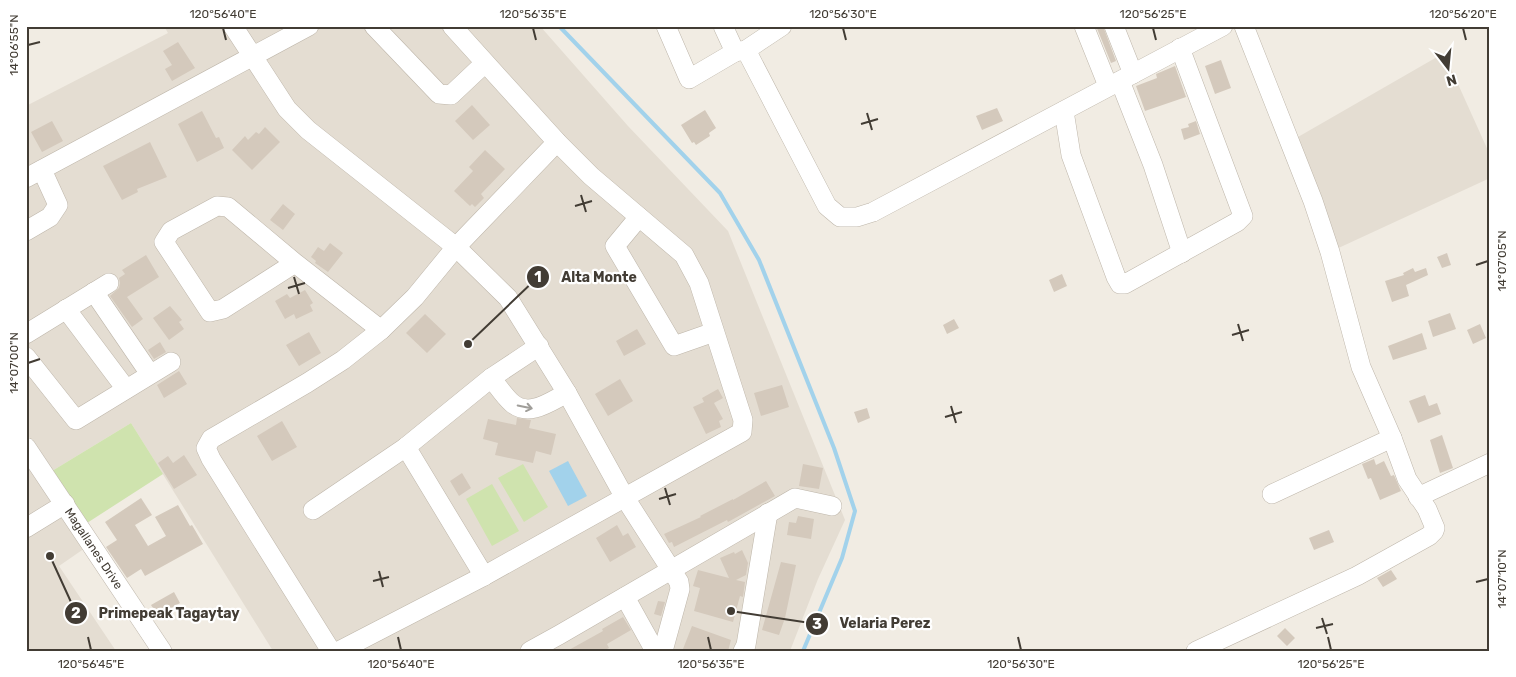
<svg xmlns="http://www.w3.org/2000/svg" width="1516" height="677" viewBox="0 0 1516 677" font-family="Rubik,sans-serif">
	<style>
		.residential { fill: #e4ddd2 }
		.green { fill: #cfe3ae }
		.water { fill: #a2d2eb }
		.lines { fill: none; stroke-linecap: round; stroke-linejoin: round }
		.stream { stroke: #a2d2eb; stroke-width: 4 }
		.building { fill: #d4c9bc }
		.minor-casing { stroke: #beb6aa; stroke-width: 20 }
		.minor { stroke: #fff; stroke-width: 19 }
		.oneway { stroke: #a09e9a }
		.ticks { fill: none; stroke: #423c34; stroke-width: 2 }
		.labels { text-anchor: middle; stroke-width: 4.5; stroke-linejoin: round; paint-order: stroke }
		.street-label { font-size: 12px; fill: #423c34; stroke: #fff }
		.leader { fill: none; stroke: #423c34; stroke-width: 2 }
		.callout-dot { fill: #423c34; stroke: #fff; stroke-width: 2 }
		.mark-label { font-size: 15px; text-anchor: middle; font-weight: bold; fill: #fff }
		.callout-label { font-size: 14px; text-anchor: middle; font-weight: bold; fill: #423c34; stroke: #fff; stroke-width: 4.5; stroke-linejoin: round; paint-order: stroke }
		.neatline { fill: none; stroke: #423c34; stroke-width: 2 }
		.ticks-label { font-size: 12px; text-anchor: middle; fill: #423c34 }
	</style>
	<rect width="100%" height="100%" fill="#f1ece3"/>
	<path class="residential" d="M 164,26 L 540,26 L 628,126 L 728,231 L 845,520 L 818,579 L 790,651 L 273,651 L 131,423 L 52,471 L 26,432 L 26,106 L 168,33 Z
		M 1444,53 L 1490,155 L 1490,178 L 1332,251 L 1291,141 Z
		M 26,459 L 88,546 L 59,566 L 116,651 L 26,651 Z"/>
	<path class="green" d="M 131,423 L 163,474 L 87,523 L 52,471 Z
		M 523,464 L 548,507 L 524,522 L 498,478 Z
		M 492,484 L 519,531 L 492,546 L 466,499 Z"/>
	<path class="water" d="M 568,461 L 587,496 L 568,506 L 549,471 Z"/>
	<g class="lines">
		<path class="stream" d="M 559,26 L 720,193 L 759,260 L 834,448 L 855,511 L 842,558 L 803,651"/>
	</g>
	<path class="building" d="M 1096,26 L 1103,26 L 1116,61 L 1111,63 Z
		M 178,42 L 195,68 L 172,81 L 165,69 L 172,65 L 163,51 Z
		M 1221,60 L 1231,88 L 1215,94 L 1205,66 Z
		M 1175,66 L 1186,97 L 1145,111 L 1136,86 L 1157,78 L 1156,74 Z
		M 472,105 L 490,125 L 473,140 L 455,121 Z
		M 997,108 L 1003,121 L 982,130 L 976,116 Z
		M 705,110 L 716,128 L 709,133 L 710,136 L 696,145 L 694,142 L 692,143 L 681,125 Z
		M 202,111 L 216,138 L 219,137 L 224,148 L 197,162 L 178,124 Z
		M 52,121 L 63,141 L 42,152 L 31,132 Z
		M 1196,121 L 1200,134 L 1184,140 L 1181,129 L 1189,127 L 1188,124 Z
		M 265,127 L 280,142 L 252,170 L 232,150 L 245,136 L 248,140 L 256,132 L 259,134 Z
		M 150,142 L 167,177 L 137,189 L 138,192 L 122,200 L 103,166 Z
		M 485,150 L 505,169 L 481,194 L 484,198 L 475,207 L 472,204 L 470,206 L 454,191 L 473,171 L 469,167 Z
		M 283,204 L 295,214 L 283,230 L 270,220 Z
		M 330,243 L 343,253 L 328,272 L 315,263 L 316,261 L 311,257 L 318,247 L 324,251 Z
		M 1447,253 L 1451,265 L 1442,268 L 1437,257 Z
		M 146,255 L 159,277 L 127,297 L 143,319 L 132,327 L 110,296 L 119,288 L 120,283 L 119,278 L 125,274 L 122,270 Z
		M 1413,268 L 1415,272 L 1426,268 L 1428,275 L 1406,285 L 1409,296 L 1392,302 L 1385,281 L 1404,275 L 1403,273 Z
		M 1062,274 L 1067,286 L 1054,292 L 1049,280 Z
		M 305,290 L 313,303 L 310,305 L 313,311 L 296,319 L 294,314 L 285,319 L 275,301 L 287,294 L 290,298 Z
		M 170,306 L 182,320 L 179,322 L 184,329 L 169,340 L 153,318 Z
		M 1450,313 L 1456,329 L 1433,337 L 1428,321 Z
		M 425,314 L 446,334 L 427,353 L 406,333 Z
		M 954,319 L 959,328 L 947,334 L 943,325 Z
		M 1480,324 L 1486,338 L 1473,344 L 1467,330 Z
		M 637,329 L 646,344 L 624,356 L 616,341 Z
		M 309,332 L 321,353 L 299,366 L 286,345 Z
		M 1422,333 L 1427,349 L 1393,360 L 1388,346 Z
		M 160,342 L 166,352 L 154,359 L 148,350 Z
		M 179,371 L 187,384 L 164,398 L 157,385 Z
		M 620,379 L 633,401 L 608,416 L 595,394 Z
		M 782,385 L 789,407 L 761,416 L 754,393 Z
		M 718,389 L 723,398 L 714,403 L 723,419 L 719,421 L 721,427 L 706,434 L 693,407 L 704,402 L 702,398 Z
		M 1425,395 L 1429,406 L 1437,403 L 1441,414 L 1418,423 L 1409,401 Z
		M 867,408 L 870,418 L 858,423 L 854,412 Z
		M 517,418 L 531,420 L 529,428 L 556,434 L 551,455 L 536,451 L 533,463 L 495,455 L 498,443 L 483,439 L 488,419 L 516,425 Z
		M 282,421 L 297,447 L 272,461 L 257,436 Z
		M 1442,435 L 1453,468 L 1440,473 L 1430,440 Z
		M 184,455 L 197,475 L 174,489 L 158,463 L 168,456 L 173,463 Z
		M 1374,459 L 1376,465 L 1384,461 L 1391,476 L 1394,475 L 1401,491 L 1380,500 L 1371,478 L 1368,479 L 1362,464 Z
		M 803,464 L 823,468 L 819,489 L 799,486 Z
		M 462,473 L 471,488 L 459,496 L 450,481 Z
		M 766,481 L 775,496 L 728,522 L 727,520 L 674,547 L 672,542 L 669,543 L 664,534 L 701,517 L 700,516 L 733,499 L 733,500 Z
		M 141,498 L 152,515 L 135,525 L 148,546 L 166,536 L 155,517 L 178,505 L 190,526 L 192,525 L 203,544 L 145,576 L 141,569 L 127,578 L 106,547 L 117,540 L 105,522 Z
		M 798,516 L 814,519 L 811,539 L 787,535 L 789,522 L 796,523 Z
		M 617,525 L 623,536 L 628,533 L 636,547 L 610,562 L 596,538 Z
		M 1329,530 L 1334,542 L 1314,550 L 1309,538 Z
		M 742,550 L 748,563 L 746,575 L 736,580 L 745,582 L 743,597 L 740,596 L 733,622 L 694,611 L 700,588 L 693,586 L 698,570 L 729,578 L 720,558 L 734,552 L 735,554 Z
		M 781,562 L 796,565 L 785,618 L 779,635 L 762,630 Z
		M 1391,570 L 1397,579 L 1383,587 L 1377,578 Z
		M 174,592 L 180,603 L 158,616 L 151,605 Z
		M 658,601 L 665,602 L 661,616 L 654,614 Z
		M 623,617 L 631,630 L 607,644 L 609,648 L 603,651 L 567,651 L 603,631 L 602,629 Z
		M 692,626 L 731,640 L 728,651 L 689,651 L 683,649 Z
		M 1285,628 L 1295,638 L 1287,646 L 1277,636 Z"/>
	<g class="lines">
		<g class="minor-casing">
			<g id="minor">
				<path d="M 233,26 L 287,109 L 308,130 L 456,247 L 508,298 L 567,393 L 625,498 L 679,582 L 680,589 L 663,651"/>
				<path d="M 374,26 L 439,94 L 451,95 L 485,63"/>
				<path d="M 666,26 L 689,79 L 735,52 L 746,50 L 782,26"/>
				<path d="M 723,26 L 735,52"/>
				<path d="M 1084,26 L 1108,86"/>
				<path d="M 1114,26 L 1133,74"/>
				<path d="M 746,50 L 827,206 L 840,217 L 857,217 L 873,212 L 1223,26"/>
				<path d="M 1120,81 L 1153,165 L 1182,253"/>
				<path d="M 1064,111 L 1071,155 L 1116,277 L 1120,284 L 1125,284 L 1237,222 L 1243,216 L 1180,48"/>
				<path d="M 26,178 L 309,26"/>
				<path d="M 639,217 L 615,246 L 674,346 L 714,332"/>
				<path d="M 26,231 L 50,217 L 58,205 L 42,170"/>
				<path d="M 295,263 L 223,309 L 210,312 L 164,242 L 171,231 L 217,206 L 228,207 L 295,263 L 381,330"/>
				<path d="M 94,292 L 150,374"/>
				<path d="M 66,309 L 126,389"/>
				<path d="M 26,334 L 109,283"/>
				<path d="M 26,357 L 76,420 L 171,362"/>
				<path d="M 491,378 C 498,386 504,396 512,403 C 529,418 551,401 567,393"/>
				<path id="s1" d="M 26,447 L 162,651"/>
				<path d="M 406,447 L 484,576"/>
				<path d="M 1272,494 L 1392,438"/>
				<path d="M 1418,497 L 1490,463"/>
				<path d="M 313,510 L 406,447 L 491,378 L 539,346"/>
				<path d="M 26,528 L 65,504"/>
				<path d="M 625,597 L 655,651"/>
				<path d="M 331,651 L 211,459 L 206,448 L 211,439 L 307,383 L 343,360 L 381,330 L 415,297 L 456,247 L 557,142"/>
				<path d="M 339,651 L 484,576 L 742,432 L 743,420 L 699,283 L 684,255 L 591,176 L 557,142 L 452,26"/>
				<path d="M 530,651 L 559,635 L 795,498 L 832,506"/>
				<path d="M 743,651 L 746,645 L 768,513"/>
				<path d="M 1196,651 L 1357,576 L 1429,536 L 1434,531 L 1435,528 L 1427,509 L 1407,479 L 1392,438 L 1361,367 L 1330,252 L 1313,201 L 1244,26"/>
			</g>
		</g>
		<use href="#minor" class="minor"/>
	</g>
	<defs><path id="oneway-shaft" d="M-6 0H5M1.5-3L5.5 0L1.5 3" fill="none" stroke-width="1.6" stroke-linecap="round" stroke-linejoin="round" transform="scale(1.25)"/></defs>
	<use class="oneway" href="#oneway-shaft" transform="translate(525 407) rotate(12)"/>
	<path class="ticks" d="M 223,28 L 226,40M 533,28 L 536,40M 843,28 L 846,40M 1153,28 L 1156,40M 1463,28 L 1466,40M 28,45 L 40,42M 867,113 L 872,130M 861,124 L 878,119M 581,195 L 586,212M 575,206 L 592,201M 1476,265 L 1488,261M 294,277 L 299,294M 288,288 L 305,283M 1238,324 L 1243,341M 1232,335 L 1249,330M 28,363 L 40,359M 951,406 L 956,423M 945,417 L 962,412M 665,488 L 670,505M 659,499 L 676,494M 379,571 L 383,587M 373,581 L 389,577M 1476,582 L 1488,579M 1322,618 L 1327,634M 1316,628 L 1333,624M 88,637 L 91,650M 398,637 L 401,650M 708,637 L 711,650M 1018,637 L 1021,650M 1328,637 L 1331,650"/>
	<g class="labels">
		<g class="street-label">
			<text dy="4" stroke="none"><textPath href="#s1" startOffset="122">Magallanes Drive</textPath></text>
		</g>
	</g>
	<path class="leader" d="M468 344L538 277M50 556L76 613M731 611L817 624"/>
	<g class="callout-dot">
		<circle cx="468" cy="344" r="5"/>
		<circle cx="50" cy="556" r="5"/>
		<circle cx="731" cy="611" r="5"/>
		<circle cx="538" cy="277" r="12"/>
		<circle cx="76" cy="613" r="12"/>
		<circle cx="817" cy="624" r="12"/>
	</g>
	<g class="mark-label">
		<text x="538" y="282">1</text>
		<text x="76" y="618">2</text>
		<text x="817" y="629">3</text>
	</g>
	<g class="callout-label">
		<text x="599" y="282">Alta Monte</text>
		<text x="169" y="618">Primepeak Tagaytay</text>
		<text x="885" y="628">Velaria Perez</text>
	</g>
	<rect width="1516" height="677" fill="none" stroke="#ffffff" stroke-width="55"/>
	<g transform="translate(1448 68) rotate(164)" stroke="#ffffff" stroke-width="4" paint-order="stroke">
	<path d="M0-4L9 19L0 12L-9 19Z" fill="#423c34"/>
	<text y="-8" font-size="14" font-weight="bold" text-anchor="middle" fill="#423c34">N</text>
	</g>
	<rect x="28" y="28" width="1460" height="622" class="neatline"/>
	<g class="ticks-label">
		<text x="223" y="18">120°56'40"E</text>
		<text x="533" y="18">120°56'35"E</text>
		<text x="843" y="18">120°56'30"E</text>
		<text x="1153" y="18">120°56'25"E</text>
		<text x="1463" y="18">120°56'20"E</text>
		<text transform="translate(14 45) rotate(-90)" y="4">14°06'55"N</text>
		<text transform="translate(1502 261) rotate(-90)" y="4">14°07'05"N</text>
		<text transform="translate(14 363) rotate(-90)" y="4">14°07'00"N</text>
		<text transform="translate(1502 579) rotate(-90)" y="4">14°07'10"N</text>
		<text x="91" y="668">120°56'45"E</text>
		<text x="401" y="668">120°56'40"E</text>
		<text x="711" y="668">120°56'35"E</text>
		<text x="1021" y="668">120°56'30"E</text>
		<text x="1331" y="668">120°56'25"E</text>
	</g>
</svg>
